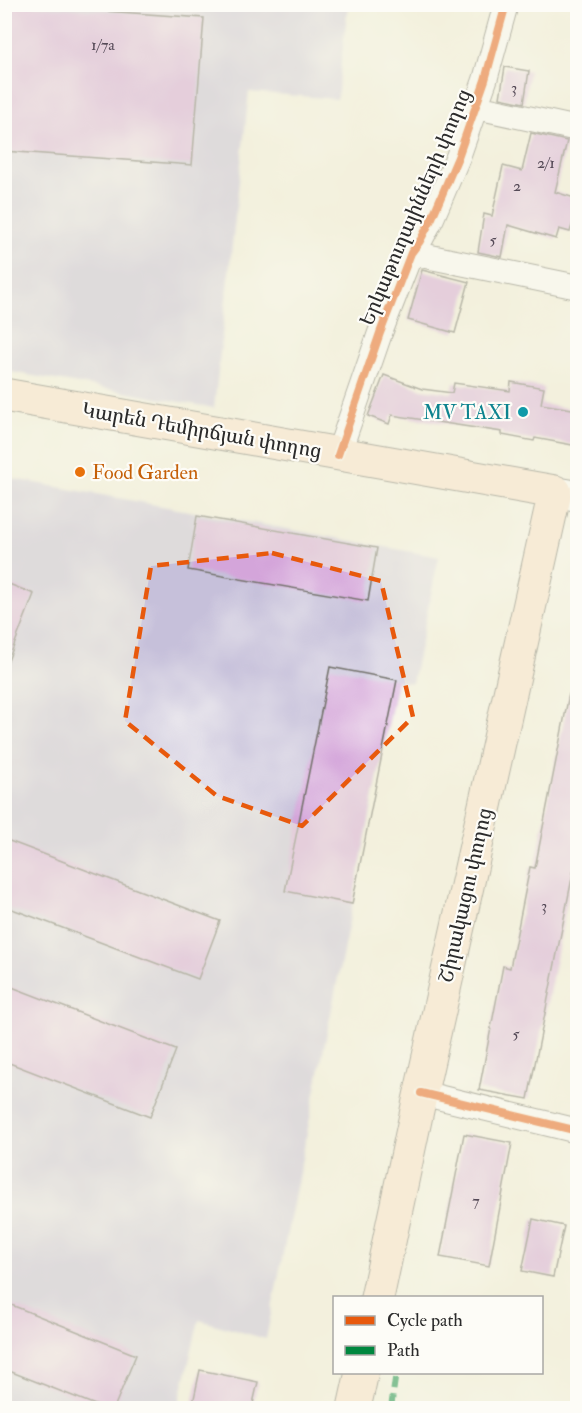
<svg xmlns="http://www.w3.org/2000/svg" width="582" height="1413" viewBox="0 0 582 1413" font-family="'IM FELL Double Pica','Noto Serif Armenian',serif">
	<style>
		.industrial { fill: #c6c0da }
		.building { fill: #d4a5da }
		.lines { fill: none; stroke-linecap: round; stroke-linejoin: round }
		.minor-casing { stroke: #717069; stroke-width: 26 }
		.tertiary-casing { stroke: #717069; stroke-width: 32 }
		.secondary-casing { stroke: #717069; stroke-width: 35 }
		.minor { stroke: #fff; stroke-width: 24 }
		.tertiary { stroke: #fff; stroke-width: 30 }
		.secondary { stroke: #fce5cf; stroke-width: 33 }
		.quiet { stroke: #00873e; stroke-width: 6; stroke-dasharray: 12 6; stroke-linecap: butt }
		.cycleway-casing { stroke: #fdfcf7; stroke-width: 11 }
		.cycleway { stroke: #e8590c; stroke-width: 8 }
		.marked { fill: none; stroke: #e8590c; stroke-width: 4.5; stroke-dasharray: 12 8; stroke-linejoin: round }
		.culture-dot { fill: #0f9aa8; stroke: #fdfcf7; stroke-width: 2 }
		.food-dot { fill: #e8710a; stroke: #fdfcf7; stroke-width: 2 }
		.labels { text-anchor: middle; stroke-width: 4.5; stroke-linejoin: round; paint-order: stroke }
		.number-label { font-size: 16px; fill: #554a57 }
		.street-label { font-size: 20px; fill: #2b2b2b; stroke: #fdfcf7 }
		.culture-label { font-size: 20px; fill: #0d838f; stroke: #fdfcf7; text-anchor: end }
		.food-label { font-size: 20px; fill: #c56008; stroke: #fdfcf7; text-anchor: start }
	</style>
	<rect width="100%" height="100%" fill="#fdfcf7"/>
	<filter id="ink" filterUnits="userSpaceOnUse"><feTurbulence type="fractalNoise" baseFrequency=".0167" numOctaves="2"/><feDisplacementMap in="SourceGraphic" scale="12" xChannelSelector="R" yChannelSelector="G"/><feConvolveMatrix kernelMatrix="1 2 1 2 8 2 1 2 1" color-interpolation-filters="sRGB"/></filter>
	<filter id="wash" filterUnits="userSpaceOnUse"><feTurbulence type="fractalNoise" baseFrequency=".008" numOctaves="4" result="noise"/><feDisplacementMap in="SourceGraphic" scale="24" xChannelSelector="R" yChannelSelector="G"/><feGaussianBlur stdDeviation="1.35" result="paint"/><feColorMatrix in="noise" values="0 0 0 0 0 0 0 0 0 0 0 0 0 0 0 0 0 1.4 0 .05"/><feComposite in="paint" operator="in"/></filter>
	<g filter="url(#wash)">
		<rect width="100%" height="100%" fill="#f3f0dd"/>
		<path class="industrial" d="M 4,5 L 348,5 L 337,99 L 249,92 L 214,408 L 5,371 Z
			M 4,477 L 439,557 L 412,683 L 397,681 L 266,1339 L 199,1320 L 178,1408 L 5,1408 Z"/>
		<g id="blocks">
			<path class="building" d="M 4,4 L 204,18 L 192,165 L 4,151 Z
				M 505,67 L 529,71 L 524,103 L 500,98 Z
				M 531,133 L 567,141 L 555,192 L 578,199 L 578,206 L 570,232 L 559,229 L 556,239 L 508,225 L 502,257 L 478,252 L 484,214 L 492,216 L 503,166 L 522,171 Z
				M 422,270 L 469,282 L 455,333 L 408,320 Z
				M 384,375 L 422,389 L 452,393 L 454,383 L 510,391 L 511,382 L 544,388 L 541,404 L 578,410 L 578,446 L 535,438 L 534,441 L 502,435 L 502,432 L 392,415 L 389,424 L 368,416 Z
				M 197,516 L 377,548 L 368,601 L 188,570 Z
				M 4,582 L 34,594 L 6,666 L 4,666 Z
				M 330,667 L 397,680 L 352,904 L 285,891 Z
				M 569,694 L 578,694 L 578,848 L 528,1099 L 479,1090 L 503,966 L 510,968 L 530,867 L 535,868 Z
				M 4,839 L 220,921 L 198,979 L 4,906 Z
				M 4,984 L 176,1050 L 150,1117 L 4,1061 Z
				M 464,1134 L 512,1143 L 489,1266 L 440,1257 Z
				M 533,1219 L 564,1226 L 553,1277 L 522,1271 Z
				M 4,1302 L 136,1355 L 114,1408 L 103,1408 L 4,1369 Z
				M 200,1370 L 258,1382 L 252,1408 L 192,1408 Z"/>
		</g>
	</g>
	<g filter="url(#ink)">
		<use href="#blocks" fill-opacity="0" stroke="#717069" stroke-width="1.5"/>
		<g class="lines">
			<g class="minor-casing">
				<path id="minor" d="M 476,107 L 578,129
					M 411,253 L 578,287
					M 338,455 L 380,333 L 411,253 L 420,241 L 432,218 L 458,157 L 485,80 L 506,4
					M 421,1093 L 578,1131"/>
			</g>
			<g class="tertiary-casing">
				<path id="tertiary" d="M 555,492 L 578,496"/>
			</g>
			<g class="secondary-casing">
				<path id="secondary" d="M 4,395 L 555,492 L 419,1101 L 377,1298
					M 354,1408 L 362,1372"/>
			</g>
			<use href="#minor" class="minor"/>
			<use href="#tertiary" class="tertiary"/>
			<use href="#secondary" class="secondary"/>
			<path class="quiet" d="M 391,1408 L 396,1372"/>
			<g class="cycleway-casing">
				<path id="cycleway" d="M 338,455 L 380,333 L 411,253 L 420,241 L 432,218 L 458,157 L 485,80 L 506,4
					M 421,1093 L 578,1131"/>
			</g>
			<use href="#cycleway" class="cycleway"/>
		</g>
	</g>
	<path d="M0 0H582V1413H0ZM 272,553 L 381,581 L 413,717 L 302,826 L 217,796 L 125,721 L 151,566 Z" fill="#f3f0dd" fill-opacity=".55" fill-rule="evenodd"/>
	<path class="marked" d="M 272,553 L 381,581 L 413,717 L 302,826 L 217,796 L 125,721 L 151,566 Z"/>
	<circle class="culture-dot" cx="523" cy="412" r="6"/>
	<circle class="food-dot" cx="80" cy="472" r="6"/>
	<g class="labels">
		<g class="number-label">
			<text x="103" y="50">1/7a</text>
			<text x="514" y="93">3</text>
			<text x="546" y="168">2/1</text>
			<text x="517" y="191">2</text>
			<text x="493" y="245">5</text>
			<text x="544" y="911">3</text>
			<text x="516" y="1039">5</text>
			<text x="476" y="1206">7</text>
		</g>
		<g class="street-label">
			<text transform="translate(415 207) rotate(-67)" y="7">Երկաթուղայինների փողոց</text>
			<text transform="translate(202 430) rotate(10)" y="7">Կարեն Դեմիրճյան փողոց</text>
			<text transform="translate(465 895) rotate(-77)" y="7">Շիրակացու փողոց</text>
		</g>
		<g class="culture-label">
			<text x="511" y="419">MV TAXI</text>
		</g>
		<g class="food-label">
			<text x="92" y="479">Food Garden</text>
		</g>
	</g>
	<rect width="582" height="1413" fill="none" stroke="#fdfcf7" stroke-width="24"/>
	<rect x="333" y="1296" width="210" height="78" fill="#fdfcf7" stroke="#a9a8a5" stroke-width="1.5"/>
	<rect x="345" y="1316" width="30" height="9" fill="#e8590c" stroke="#a9a8a5" stroke-width="1.5"/>
	<text x="387" y="1326" font-size="18" fill="#2b2b2b">Cycle path</text>
	<rect x="345" y="1346" width="30" height="9" fill="#00873e" stroke="#a9a8a5" stroke-width="1.5"/>
	<text x="387" y="1356" font-size="18" fill="#2b2b2b">Path</text>
</svg>
